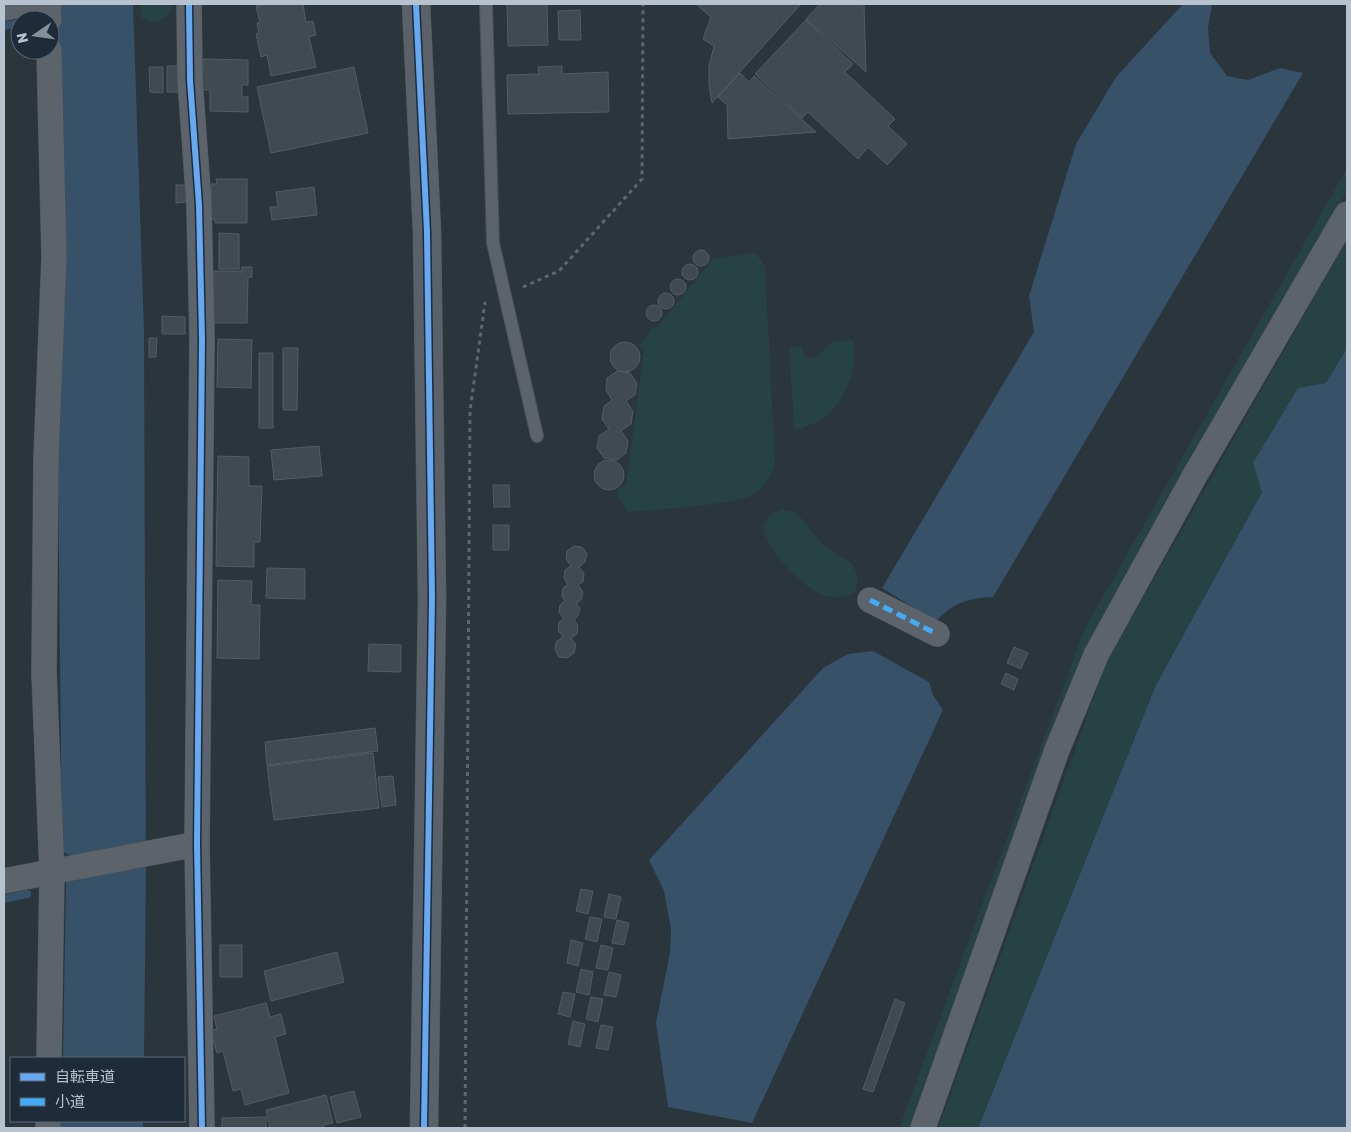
<svg xmlns="http://www.w3.org/2000/svg" width="1351" height="1132" viewBox="0 0 1351 1132" font-family="Rubik,'Noto Sans JP',sans-serif">
	<style>
		.green { fill: #274243 }
		.water { fill: #365168 }
		.lines { fill: none; stroke-linecap: round; stroke-linejoin: round }
		.stream { stroke: #365168; stroke-width: 8 }
		.building { fill: #424a51; stroke: #535c63 }
		.lane-casing { stroke: #4a5156; stroke-width: 14 }
		.street-casing { stroke: #4a5156; stroke-width: 26 }
		.secondary-casing { stroke: #4a5156; stroke-width: 29 }
		.path { stroke: #5f676d; stroke-width: 3; stroke-dasharray: 4 4; stroke-linecap: butt }
		.lane { stroke: #5c636a; stroke-width: 12 }
		.street { stroke: #5c636a; stroke-width: 25 }
		.secondary { stroke: #5b6168; stroke-width: 28 }
		.quiet { stroke: #42abf6; stroke-width: 5; stroke-dasharray: 10 5; stroke-linecap: butt }
		.cycleway-casing { stroke: #1d2c38; stroke-width: 9 }
		.cycleway { stroke: #66a8f1; stroke-width: 6 }
	</style>
	<rect width="100%" height="100%" fill="#2b353c"/>
	<path class="green" d="M 140,4 L 172,4 C 171,21 153,26 141,17 Z
		M 1347,168 L 1347,191 L 1082,657 L 913,1128 L 899,1128 L 1085,628 Z
		M 1347,240 L 1347,348 L 1262,492 L 1156,685 L 978,1128 L 938,1128 L 1107,661 Z
		M 756,253 L 765,267 L 775,462 C 772,474 765,487 755,494 C 738,505 652,510 628,512 L 617,498 L 619,489 L 626,484 L 644,350 L 639,346 L 653,327 L 657,327 L 714,258 Z
		M 833,341 L 854,341 C 857,384 838,421 794,430 L 789,347 L 802,347 L 806,359 L 817,356 Z
		M 781,509 L 797,513 L 823,545 L 852,564 L 857,574 L 857,585 L 854,594 C 846,596 839,598 831,597 C 806,594 767,551 763,527 L 770,515 Z"/>
	<path class="water" d="M 58,4 L 133,4 L 144,331 L 146,875 L 144,1058 L 63,1058 L 66,883 L 71,856 L 62,851 L 58,459 L 64,259 Z
		M 1183,4 L 1212,4 L 1208,28 L 1210,53 L 1227,76 L 1248,80 L 1280,68 L 1303,73 L 993,597 C 969,598 951,603 936,622 L 882,588 L 1034,332 L 1029,296 L 1076,144 L 1116,77 Z
		M 1347,348 L 1347,1128 L 978,1128 L 1156,685 L 1262,492 L 1253,463 L 1298,388 L 1326,383 Z
		M 873,651 L 929,682 L 933,695 L 943,710 L 752,1123 L 668,1107 L 656,1023 L 670,953 L 671,929 L 664,891 L 649,860 L 823,668 L 848,654 Z
		M 61,1121 L 143,1121 L 143,1128 L 61,1128 Z"/>
	<g class="lines">
		<path class="stream" d="M 4,26 L 20,23
			M 4,899 L 27,894"/>
	</g>
	<path class="building" d="M 269,4 L 303,4 L 306,22 L 313,21 L 316,35 L 309,37 L 316,67 L 271,76 L 267,55 L 261,57 L 256,34 L 259,33 L 257,23 L 260,23 L 256,6 Z
		M 507,4 L 547,4 L 548,45 L 508,46 Z
		M 696,4 L 801,4 L 712,103 L 709,85 L 709,66 L 714,46 L 703,39 L 711,17 Z
		M 820,4 L 864,4 L 866,72 L 806,19 Z
		M 580,10 L 581,40 L 559,40 L 558,11 Z
		M 806,20 L 853,64 L 845,72 L 895,119 L 888,126 L 907,144 L 887,165 L 868,147 L 858,159 L 808,112 L 802,118 L 755,74 Z
		M 203,59 L 248,60 L 248,85 L 242,85 L 242,97 L 248,97 L 248,112 L 210,111 L 210,90 L 202,90 Z
		M 167,66 L 180,66 L 180,92 L 167,92 Z
		M 562,66 L 562,74 L 608,72 L 609,112 L 508,114 L 507,75 L 539,74 L 538,67 Z
		M 149,67 L 163,67 L 163,93 L 150,92 Z
		M 354,67 L 368,133 L 271,153 L 257,87 Z
		M 740,73 L 749,82 L 754,76 L 816,132 L 728,139 L 727,105 L 718,97 Z
		M 216,179 L 247,179 L 247,223 L 215,223 L 215,219 L 211,219 L 211,184 L 217,184 Z
		M 176,185 L 186,185 L 186,202 L 176,203 Z
		M 314,187 L 317,215 L 272,220 L 270,207 L 278,207 L 276,192 Z
		M 219,233 L 239,234 L 239,269 L 219,269 Z
		M693 258a8 8 0 1 1 16 0a8 8 0 1 1-16 0Z
		M682 272a8 8 0 1 1 16 0a8 8 0 1 1-16 0Z
		M 242,267 L 252,267 L 252,277 L 248,277 L 247,323 L 213,323 L 214,271 L 242,271 Z
		M670 287a8 8 0 1 1 16 0a8 8 0 1 1-16 0Z
		M658 301a8 8 0 1 1 16 0a8 8 0 1 1-16 0Z
		M646 313a8 8 0 1 1 16 0a8 8 0 1 1-16 0Z
		M 162,316 L 185,317 L 185,334 L 162,334 Z
		M 149,338 L 157,338 L 156,357 L 149,357 Z
		M 218,339 L 252,340 L 251,388 L 217,387 Z
		M610 357a15 15 0 1 1 30 0a15 15 0 1 1-30 0Z
		M 283,348 L 298,348 L 297,410 L 283,410 Z
		M 259,353 L 273,353 L 273,428 L 259,428 Z
		M 617,371 L 630,373 L 637,383 L 635,395 L 626,401 L 633,411 L 631,424 L 621,431 L 628,441 L 626,453 L 617,460 L 604,458 L 597,448 L 599,436 L 609,429 L 602,419 L 604,406 L 612,400 L 606,390 L 607,378 Z
		M 319,446 L 322,476 L 274,480 L 271,450 Z
		M 218,456 L 249,457 L 249,486 L 262,486 L 260,542 L 254,542 L 254,567 L 216,566 Z
		M594 475a15 15 0 1 1 30 0a15 15 0 1 1-30 0Z
		M 493,485 L 509,485 L 510,507 L 494,507 Z
		M 493,525 L 509,525 L 509,550 L 493,550 Z
		M 574,546 L 582,547 L 587,554 L 585,562 L 579,567 L 584,573 L 583,582 L 578,585 L 583,592 L 581,600 L 576,603 L 580,608 L 578,616 L 574,619 L 578,626 L 577,634 L 571,638 L 576,645 L 574,653 L 567,658 L 559,657 L 555,650 L 556,642 L 563,637 L 558,630 L 559,622 L 564,619 L 559,612 L 560,605 L 565,601 L 562,597 L 563,588 L 568,585 L 564,578 L 565,570 L 571,566 L 566,559 L 567,551 Z
		M 267,568 L 305,569 L 305,599 L 266,598 Z
		M 218,580 L 252,581 L 251,605 L 260,605 L 259,659 L 217,658 Z
		M 369,644 L 401,645 L 401,672 L 368,671 Z
		M 1014,647 L 1028,653 L 1021,669 L 1007,663 Z
		M 1006,673 L 1018,679 L 1014,690 L 1001,684 Z
		M 375,728 L 378,751 L 267,765 L 265,742 Z
		M 373,753 L 379,808 L 274,820 L 267,766 Z
		M 393,776 L 396,805 L 382,807 L 378,777 Z
		M 581,889 L 593,891 L 588,914 L 576,911 Z
		M 609,894 L 621,897 L 616,919 L 604,917 Z
		M 590,917 L 602,919 L 597,942 L 585,939 Z
		M 617,920 L 629,923 L 624,945 L 612,943 Z
		M 571,940 L 583,943 L 578,966 L 567,963 Z
		M 220,945 L 242,945 L 242,977 L 220,977 Z
		M 601,945 L 613,948 L 608,970 L 596,968 Z
		M 337,952 L 344,982 L 271,1001 L 264,971 Z
		M 581,969 L 593,972 L 589,995 L 576,992 Z
		M 609,972 L 621,975 L 616,997 L 604,995 Z
		M 563,992 L 575,994 L 570,1017 L 558,1014 Z
		M 591,997 L 603,999 L 598,1022 L 586,1019 Z
		M 895,999 L 905,1003 L 873,1092 L 863,1089 Z
		M 266,1003 L 270,1017 L 281,1014 L 286,1034 L 275,1037 L 289,1093 L 245,1105 L 241,1089 L 233,1091 L 223,1051 L 217,1053 L 211,1031 L 217,1029 L 214,1016 Z
		M 573,1021 L 585,1024 L 580,1047 L 568,1044 Z
		M 601,1025 L 613,1027 L 608,1050 L 596,1048 Z
		M 354,1091 L 361,1117 L 337,1123 L 330,1097 Z
		M 326,1095 L 333,1123 L 323,1125 L 324,1128 L 270,1128 L 266,1110 Z
		M 266,1117 L 266,1128 L 222,1128 L 222,1118 Z"/>
	<g class="lines">
		<g class="lane-casing">
			<path id="lane" d="M 486,4 L 493,243 L 537,436"/>
		</g>
		<g class="street-casing">
			<path id="street" d="M 48,4 L 49,20
				M 189,4 L 190,80 L 199,205 L 202,339 L 197,844 L 202,1128
				M 4,8 L 25,4
				M 870,600 L 937,634
				M 4,881 L 197,844
				M 49,1058 L 52,872 L 44,673 L 46,459 L 54,257 L 49,50
				M 48,1128 L 48,1121
				M 923,1128 L 1057,750 L 1096,655 L 1194,477 L 1347,214"/>
		</g>
		<g class="secondary-casing">
			<path id="secondary" d="M 416,4 L 427,232 L 432,599 L 424,1128"/>
		</g>
		<path class="path" d="M 523,287 L 559,271 L 642,179 L 643,4
			M 465,1128 L 470,411 L 485,302"/>
		<use href="#lane" class="lane"/>
		<use href="#street" class="street"/>
		<use href="#secondary" class="secondary"/>
		<path class="quiet" d="M 870,600 L 937,634"/>
		<g class="cycleway-casing">
			<path id="cycleway" d="M 189,4 L 190,80 L 199,205 L 202,339 L 197,844 L 202,1128
				M 416,4 L 427,232 L 432,599 L 424,1128"/>
		</g>
		<use href="#cycleway" class="cycleway"/>
	</g>
	<rect width="1351" height="1132" fill="none" stroke="#b6c2cd" stroke-width="10"/>
	<rect x="10" y="1057" width="175" height="65" fill="#1d2c38" stroke="#5a6874"/>
	<rect x="20" y="1073" width="25" height="8" fill="#66a8f1" stroke="#5a6874"/>
	<text x="55" y="1082" font-size="15" fill="#b6c2cd">自転車道</text>
	<rect x="20" y="1098" width="25" height="8" fill="#42abf6" stroke="#5a6874"/>
	<text x="55" y="1107" font-size="15" fill="#b6c2cd">小道</text>
	<g transform="translate(35 35) rotate(257)"><circle r="24" fill="#1d2c38" stroke="#5a6874"/>
	<path d="M0-4L9 19L0 12L-9 19Z" fill="#85919a"/>
	<text y="-8" font-size="14" font-weight="bold" text-anchor="middle" fill="#b6c2cd">N</text>
	</g>
</svg>
